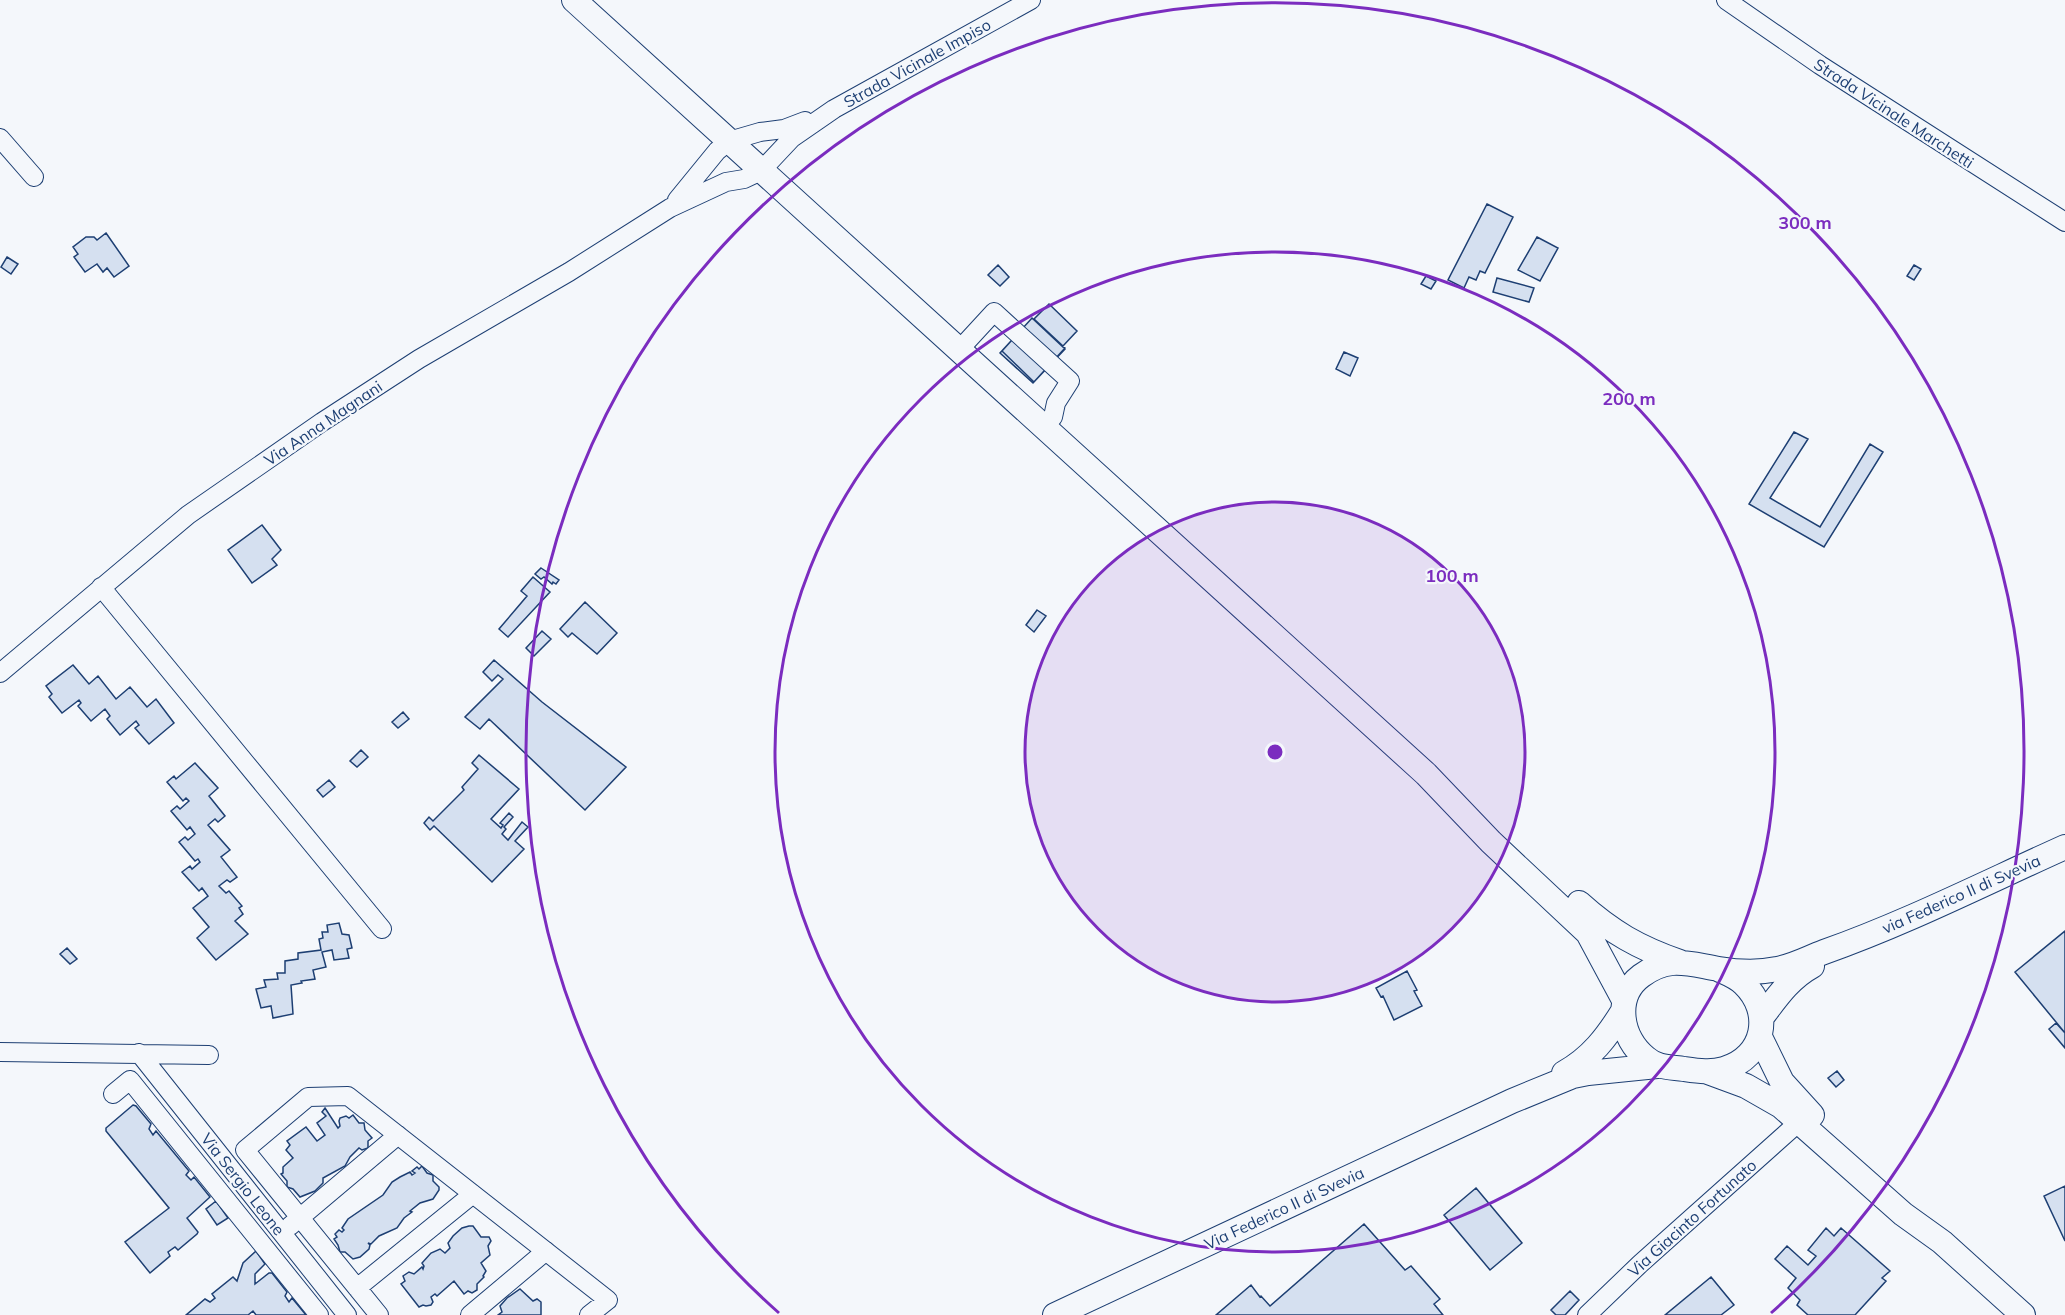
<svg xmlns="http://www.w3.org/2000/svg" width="2065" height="1315" viewBox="0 0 2065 1315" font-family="Mulish,sans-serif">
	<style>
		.building { fill: #d5e0f0; stroke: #1d3f73; stroke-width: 1.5 }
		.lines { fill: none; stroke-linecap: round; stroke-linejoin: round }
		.minor-casing { stroke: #1d3f73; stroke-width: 20 }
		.major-casing { stroke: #1d3f73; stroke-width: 26 }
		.minor { stroke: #f4f7fb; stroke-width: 18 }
		.major { stroke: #f4f7fb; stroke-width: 24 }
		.ring { fill: none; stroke: #7b2cbf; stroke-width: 3 }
		.labels { text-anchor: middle; stroke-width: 4.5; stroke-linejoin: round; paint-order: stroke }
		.street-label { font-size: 16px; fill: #1d3f73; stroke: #f4f7fb }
		.centre { fill: #7b2cbf; stroke: #f4f7fb; stroke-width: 3 }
		.ring-label { font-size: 18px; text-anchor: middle; font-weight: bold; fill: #7b2cbf; stroke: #f4f7fb; stroke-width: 4.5; stroke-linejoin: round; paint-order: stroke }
	</style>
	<rect width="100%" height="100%" fill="#f4f7fb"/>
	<path class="building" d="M 1487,204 L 1513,217 L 1485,273 L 1480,271 L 1476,280 L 1469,277 L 1464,288 L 1448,280 Z
		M 106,233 L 129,266 L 114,277 L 107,268 L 103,272 L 97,264 L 85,272 L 74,257 L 78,254 L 73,247 L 86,237 L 94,237 L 97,240 Z
		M 1537,237 L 1558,248 L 1540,281 L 1518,270 Z
		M 7,257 L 18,264 L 11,274 L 1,267 Z
		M 998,265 L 1009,277 L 1000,286 L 988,275 Z
		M 1914,265 L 1921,269 L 1914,280 L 1907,276 Z
		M 1426,276 L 1436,281 L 1431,289 L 1421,284 Z
		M 1497,278 L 1534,288 L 1529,302 L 1493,292 Z
		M 1049,304 L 1077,331 L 1063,346 L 1034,319 Z
		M 1032,318 L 1065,349 L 1034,382 L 1002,351 Z
		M 1032,318 L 1065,348 L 1033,383 L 1000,353 Z
		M 1344,352 L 1358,358 L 1350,376 L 1336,369 Z
		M 1794,432 L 1808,439 L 1770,498 L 1820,527 L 1870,444 L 1883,452 L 1824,547 L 1749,504 Z
		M 262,525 L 281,550 L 272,559 L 277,565 L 252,583 L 228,550 Z
		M 541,568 L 559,580 L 556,584 L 553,582 L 552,584 L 544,577 L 541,579 L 535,574 Z
		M 533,577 L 550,592 L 508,637 L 499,629 L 527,596 L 521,591 Z
		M 585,602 L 617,633 L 597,654 L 572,633 L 568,637 L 560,629 Z
		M 1037,610 L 1046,616 L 1034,632 L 1026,625 Z
		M 542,631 L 551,639 L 534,656 L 526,648 Z
		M 494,660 L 542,702 L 626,767 L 585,810 L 489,719 L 480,729 L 465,717 L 503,679 L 498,675 L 492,681 L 483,672 Z
		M 73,665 L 89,684 L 98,676 L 116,699 L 130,687 L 147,707 L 156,699 L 174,723 L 149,744 L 135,728 L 139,725 L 136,721 L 120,735 L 107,719 L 110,716 L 105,709 L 91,721 L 78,706 L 81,703 L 79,700 L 62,713 L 49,697 L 52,694 L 46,686 Z
		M 403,712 L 409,719 L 398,728 L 392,722 Z
		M 361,750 L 368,757 L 357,767 L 350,761 Z
		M 479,755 L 519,789 L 491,819 L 501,828 L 503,825 L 500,823 L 509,813 L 513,817 L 504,827 L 506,829 L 502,834 L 508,840 L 522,822 L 528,827 L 515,841 L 524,849 L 492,882 L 434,826 L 430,830 L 424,823 L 429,817 L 433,821 L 464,790 L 462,787 L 478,769 L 472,763 Z
		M 195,763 L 218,788 L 209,796 L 225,816 L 218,822 L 215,819 L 208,825 L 230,850 L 221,857 L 237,877 L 230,882 L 227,880 L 219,886 L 226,893 L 229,891 L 242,906 L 239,908 L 243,914 L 235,921 L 248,934 L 216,960 L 197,938 L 209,927 L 193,908 L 208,896 L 202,888 L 199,891 L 182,872 L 190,866 L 192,869 L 200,862 L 198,859 L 195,861 L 179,842 L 185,837 L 188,840 L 195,834 L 190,827 L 187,830 L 171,811 L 177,806 L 180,809 L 189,801 L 186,798 L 183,801 L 167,782 L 174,776 L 176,779 Z
		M 329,780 L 335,787 L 323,797 L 317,790 Z
		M 339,923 L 342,934 L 349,935 L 352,948 L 347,949 L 349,958 L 334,960 L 332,950 L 322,952 L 326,967 L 313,970 L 315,979 L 301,981 L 302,983 L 291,985 L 293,1014 L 273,1018 L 271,1006 L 261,1008 L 256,989 L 266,987 L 264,980 L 278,979 L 277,973 L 285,973 L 285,961 L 298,959 L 298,953 L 321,950 L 319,939 L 323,938 L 322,932 L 328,932 L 327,925 Z
		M 2065,931 L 2065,1033 L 2015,972 Z
		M 67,948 L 77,959 L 70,964 L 60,954 Z
		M 1407,971 L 1417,990 L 1414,991 L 1422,1006 L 1394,1020 L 1383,996 L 1381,997 L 1376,988 Z
		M 2056,1023 L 2065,1033 L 2065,1048 L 2049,1029 Z
		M 1837,1071 L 1844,1080 L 1836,1087 L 1828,1078 Z
		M 133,1105 L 136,1106 L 151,1124 L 149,1129 L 153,1135 L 156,1131 L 189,1171 L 186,1175 L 191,1180 L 194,1177 L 210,1197 L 187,1218 L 198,1232 L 197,1234 L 178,1250 L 175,1247 L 168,1252 L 170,1256 L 150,1273 L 125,1242 L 169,1208 L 106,1131 L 106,1128 Z
		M 325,1108 L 338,1128 L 340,1126 L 339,1121 L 340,1118 L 346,1116 L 349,1118 L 353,1115 L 359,1123 L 364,1123 L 365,1130 L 372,1138 L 368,1141 L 368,1148 L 362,1150 L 359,1148 L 350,1157 L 345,1166 L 323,1178 L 323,1183 L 315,1191 L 300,1197 L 293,1189 L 287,1187 L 287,1181 L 281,1174 L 283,1173 L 283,1167 L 293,1158 L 286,1150 L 290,1145 L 287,1141 L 306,1127 L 317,1141 L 325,1135 L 317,1123 L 326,1116 L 322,1112 Z
		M 422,1166 L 427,1173 L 433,1175 L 433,1181 L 439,1187 L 439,1190 L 433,1199 L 420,1203 L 410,1211 L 412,1212 L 404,1218 L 397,1228 L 379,1236 L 371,1244 L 368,1243 L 370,1245 L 369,1249 L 360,1257 L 353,1259 L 345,1252 L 340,1252 L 338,1245 L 334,1239 L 337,1237 L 335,1234 L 339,1230 L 342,1232 L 344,1230 L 342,1228 L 348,1219 L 383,1195 L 392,1182 L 400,1177 L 410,1172 L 412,1175 L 415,1173 L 412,1171 L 417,1167 L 419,1169 Z
		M 2065,1186 L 2065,1241 L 2044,1196 Z
		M 1476,1188 L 1522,1243 L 1490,1270 L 1444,1215 Z
		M 216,1201 L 228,1218 L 217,1225 L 206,1209 Z
		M 1364,1224 L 1405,1270 L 1411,1266 L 1440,1299 L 1434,1304 L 1443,1315 L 1216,1315 L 1251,1285 L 1260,1297 L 1261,1296 L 1270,1306 Z
		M 469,1226 L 473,1226 L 481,1237 L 489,1237 L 491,1241 L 488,1246 L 490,1255 L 481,1263 L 486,1271 L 483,1276 L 484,1277 L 477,1284 L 477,1290 L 472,1293 L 468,1291 L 464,1294 L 454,1281 L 437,1296 L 435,1294 L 431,1297 L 433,1302 L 431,1305 L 426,1306 L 423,1305 L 419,1307 L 401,1284 L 405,1281 L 403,1276 L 409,1272 L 414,1274 L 422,1267 L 423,1269 L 424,1266 L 422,1263 L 431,1253 L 440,1249 L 445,1253 L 450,1248 L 448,1243 L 453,1236 L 462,1228 Z
		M 1826,1228 L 1834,1236 L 1841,1228 L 1890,1271 L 1882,1278 L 1886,1281 L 1855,1315 L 1808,1315 L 1797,1305 L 1800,1300 L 1788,1288 L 1796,1278 L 1775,1259 L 1787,1246 L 1808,1265 L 1816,1256 L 1808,1250 Z
		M 256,1251 L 265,1264 L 255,1274 L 255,1284 L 269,1273 L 272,1273 L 287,1292 L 285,1296 L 289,1302 L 292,1298 L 306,1315 L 256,1315 L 253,1311 L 248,1315 L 186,1315 L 205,1299 L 210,1302 L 215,1298 L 212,1294 L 233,1277 L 237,1281 L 243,1263 Z
		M 1711,1277 L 1734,1305 L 1721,1315 L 1665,1315 Z
		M 520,1289 L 533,1301 L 537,1299 L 541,1302 L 541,1315 L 498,1315 L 502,1312 L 500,1306 L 507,1298 Z
		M 1570,1291 L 1579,1300 L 1565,1315 L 1556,1315 L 1551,1310 Z"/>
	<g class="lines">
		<g class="minor-casing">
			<path id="minor" d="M 1726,0 L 1820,65 L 2065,222
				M 0,138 L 34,177
				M 677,200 L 717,151 L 729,141 L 760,132 L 784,129 L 805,121
				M 959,350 L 994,312 L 1070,381 L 1056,403 L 1053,417 L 1044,427
				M 101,587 L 382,929
				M 0,673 L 188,515 L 322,422 L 419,359 L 569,272 L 670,208 L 726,182 L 744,179 L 761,171 L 792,138 L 834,109 L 1031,0
				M 0,1052 L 209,1055
				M 139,1053 L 347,1315
				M 113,1094 L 130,1080 L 319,1315
				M 290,1226 L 398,1135
				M 357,1288 L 473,1194
				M 379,1315 L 245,1150 L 308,1097 L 348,1096 L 608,1300 L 589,1315
				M 470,1315 L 546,1251
				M 1587,1315 L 1640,1264 L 1799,1122"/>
		</g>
		<g class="major-casing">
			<path id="major" d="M 574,0 L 1426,774 L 1491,842 L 1588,933 L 1624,1000
				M 1579,903 C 1611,932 1639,948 1680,962
				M 1720,970 C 1729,974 1737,977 1744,984 C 1773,1012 1765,1057 1724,1069 C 1711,1073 1698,1071 1684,1069 C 1670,1067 1657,1068 1646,1058 C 1621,1039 1613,997 1641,976 C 1669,955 1688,964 1719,969 C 1737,972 1759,973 1777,969 C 1794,966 1808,958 1824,952 C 1906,923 1985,883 2065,847
				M 1762,1017 C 1777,997 1790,978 1812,966
				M 1760,1037 L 1782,1082 L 1812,1115
				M 1708,1072 L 1746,1086 L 1781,1106 L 1903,1214 L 1942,1242 L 2023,1315
				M 1564,1073 C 1591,1058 1607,1037 1623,1011
				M 1055,1315 L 1512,1101 L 1573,1076 L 1588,1073 L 1657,1066"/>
		</g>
		<use href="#minor" class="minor"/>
		<use href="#major" class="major"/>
	</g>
	<circle cx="1275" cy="752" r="250" fill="#7b2cbf" fill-opacity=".12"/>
	<g class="ring">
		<circle cx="1275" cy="752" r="250"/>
		<circle cx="1275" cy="752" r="500"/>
		<path d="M779 1313A749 749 0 1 1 1771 1313"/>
	</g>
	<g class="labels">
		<g class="street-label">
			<text transform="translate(917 63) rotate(-29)" y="6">Strada Vicinale Impiso</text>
			<text transform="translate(1894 113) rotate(33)" y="6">Strada Vicinale Marchetti</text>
			<text transform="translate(323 423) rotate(-34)" y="6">Via Anna Magnani</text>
			<text transform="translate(1961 894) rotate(-24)" y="6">via Federico II di Svevia</text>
			<text transform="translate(243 1184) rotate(52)" y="6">Via Sergio Leone</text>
			<text transform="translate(1284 1208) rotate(-25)" y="6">Via Federico II di Svevia</text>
			<text transform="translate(1692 1218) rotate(-42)" y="6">Via Giacinto Fortunato</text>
		</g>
	</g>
	<circle cx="1275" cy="752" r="9" class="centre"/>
	<g class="ring-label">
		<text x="1805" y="229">300 m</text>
		<text x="1629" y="405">200 m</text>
		<text x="1452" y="582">100 m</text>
	</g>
</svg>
